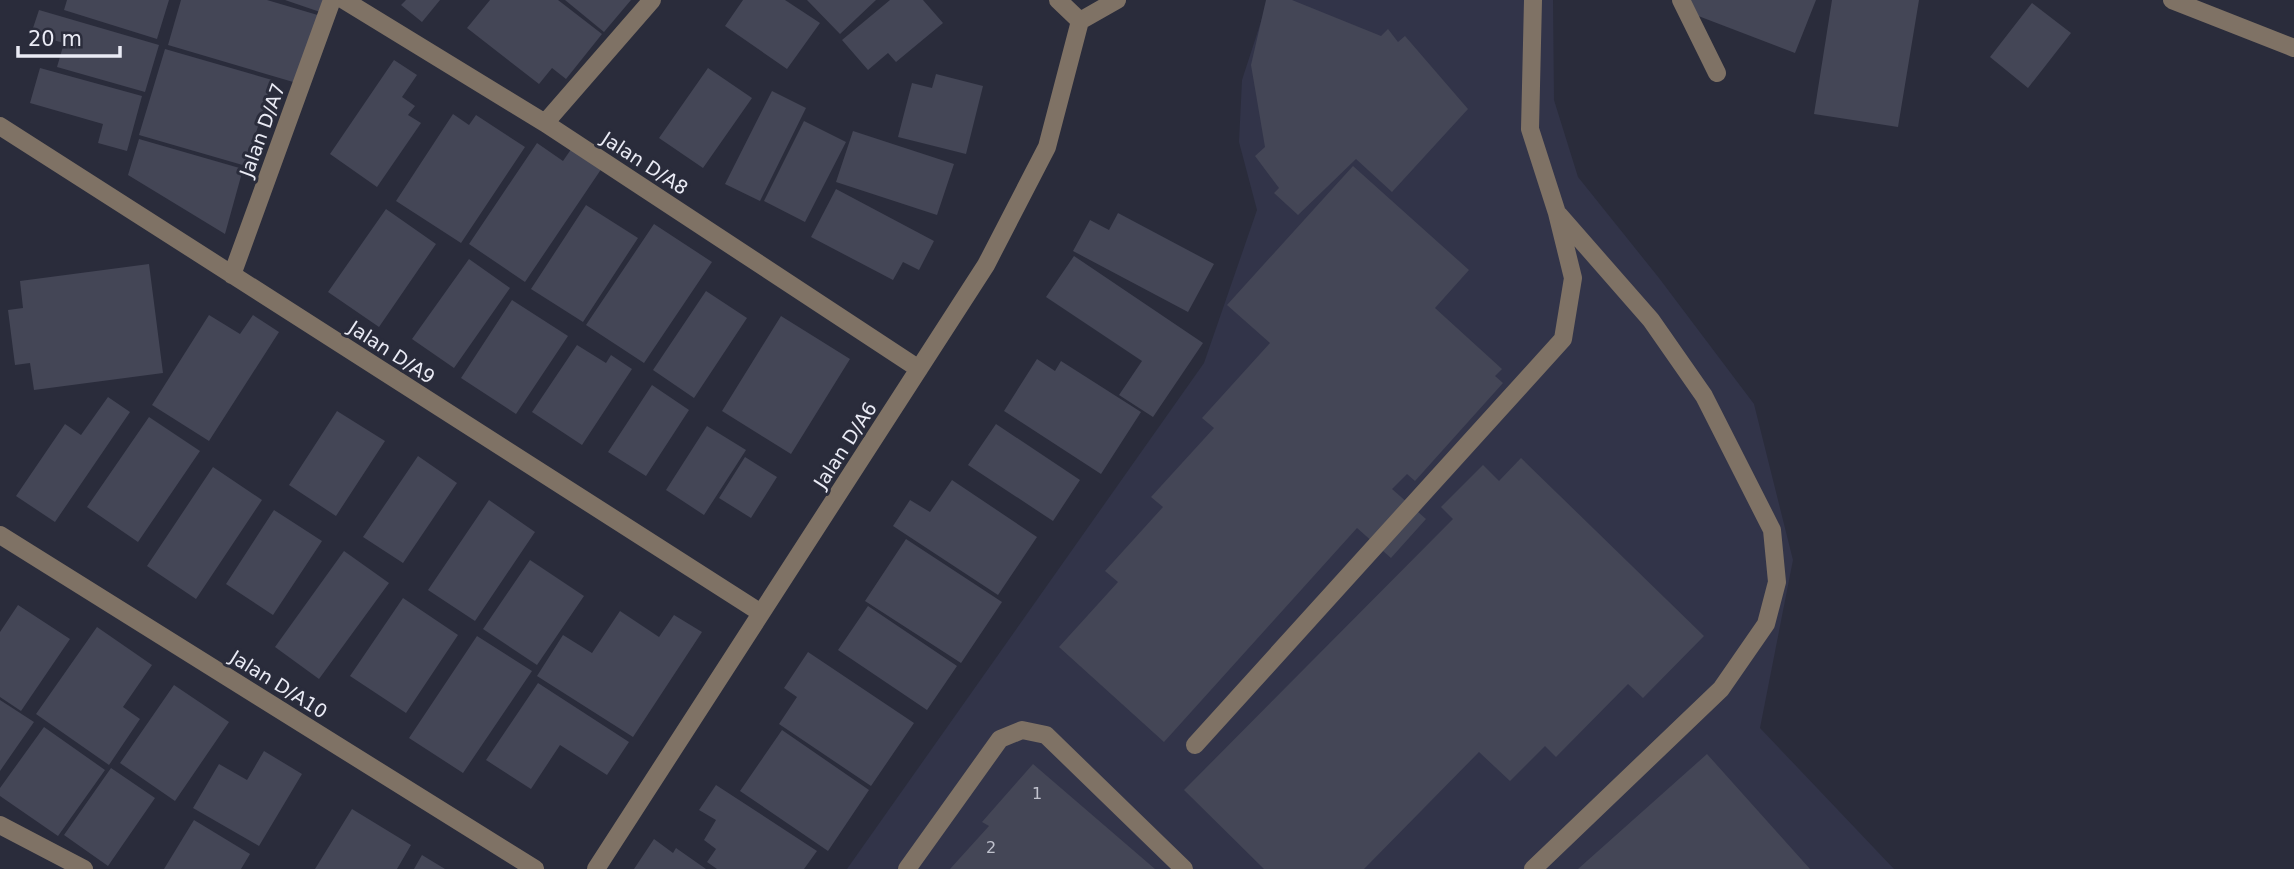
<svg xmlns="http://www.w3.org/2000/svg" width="2294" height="869" viewBox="0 0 2294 869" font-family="'DejaVu Sans',sans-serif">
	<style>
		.built { fill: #323449 }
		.building { fill: #444656 }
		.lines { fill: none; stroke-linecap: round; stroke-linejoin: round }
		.minor { stroke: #7f7265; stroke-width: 18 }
		.labels { text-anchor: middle; stroke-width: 6; stroke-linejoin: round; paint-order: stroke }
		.number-label { font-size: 16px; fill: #c0c2cd }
		.street-label { font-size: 19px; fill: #eaebf5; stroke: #2a2c3b }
	</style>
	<rect width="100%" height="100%" fill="#2a2c3b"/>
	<path class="built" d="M 1268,0 L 1553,0 L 1554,100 L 1578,177 L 1659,278 L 1754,404 L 1793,560 L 1760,728 L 1894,869 L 847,869 L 1204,363 L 1257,210 L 1239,142 L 1242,80 Z"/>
	<path class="building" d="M 67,0 L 169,0 L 157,39 L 64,10 Z
		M 181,0 L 267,0 L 321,16 L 300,84 L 168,45 Z
		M 285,0 L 327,0 L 323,13 Z
		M 406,0 L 440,0 L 422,22 L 401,5 Z
		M 490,0 L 558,0 L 602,34 L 566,79 L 552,68 L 539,84 L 467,28 Z
		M 565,0 L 631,0 L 604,32 Z
		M 743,0 L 785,0 L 820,23 L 787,69 L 725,26 Z
		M 807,0 L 876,0 L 840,34 Z
		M 890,0 L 923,0 L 943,23 L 896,62 L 888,53 L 868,70 L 842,40 Z
		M 1266,0 L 1292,0 L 1381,36 L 1388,29 L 1398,42 L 1405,36 L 1468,109 L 1392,192 L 1356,159 L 1298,215 L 1274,193 L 1279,188 L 1255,156 L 1265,147 L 1251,65 Z
		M 1683,0 L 1816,0 L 1795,53 L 1680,9 Z
		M 1832,0 L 1919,0 L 1898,127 L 1814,114 Z
		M 2032,3 L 2071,33 L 2028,88 L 1990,57 Z
		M 39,10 L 159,45 L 145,92 L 57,67 L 64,43 L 31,34 Z
		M 165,49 L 272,80 L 246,166 L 139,135 Z
		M 394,60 L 417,75 L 402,97 L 415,106 L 408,115 L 421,123 L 377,187 L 330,154 Z
		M 40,68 L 142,96 L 127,151 L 98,143 L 103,124 L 30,103 Z
		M 708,68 L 752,98 L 703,168 L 659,138 Z
		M 936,74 L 983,86 L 966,154 L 898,137 L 912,83 L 932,88 Z
		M 772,91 L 806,108 L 760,201 L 725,184 Z
		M 453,114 L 469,125 L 476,115 L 525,147 L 461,243 L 396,201 Z
		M 804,121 L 846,142 L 805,222 L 764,201 Z
		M 853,131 L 954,164 L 937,215 L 836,182 Z
		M 139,139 L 243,169 L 225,234 L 128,175 Z
		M 537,143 L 563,161 L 574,145 L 604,165 L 525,282 L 469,244 Z
		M 1353,166 L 1469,270 L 1435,308 L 1502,369 L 1495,376 L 1503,383 L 1415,481 L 1407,474 L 1392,489 L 1426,519 L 1391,558 L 1357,528 L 1164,742 L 1059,647 L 1118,582 L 1105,571 L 1163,507 L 1151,497 L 1214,428 L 1202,418 L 1270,343 L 1227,305 Z
		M 836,189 L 934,241 L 919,270 L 903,262 L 893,280 L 811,237 Z
		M 586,205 L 638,238 L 583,322 L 531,289 Z
		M 386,209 L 436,244 L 379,327 L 328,292 Z
		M 1118,213 L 1214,264 L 1188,312 L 1073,251 L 1090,220 L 1109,230 Z
		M 654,224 L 712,262 L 644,363 L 586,325 Z
		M 1074,256 L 1203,343 L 1153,417 L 1119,395 L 1142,361 L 1046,297 Z
		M 469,259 L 510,288 L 454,368 L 412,339 Z
		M 149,264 L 163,373 L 34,390 L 30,363 L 15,365 L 8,310 L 23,308 L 20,281 Z
		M 706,291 L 747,318 L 694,398 L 653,370 Z
		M 512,300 L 568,336 L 516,414 L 461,378 Z
		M 209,315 L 240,334 L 253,315 L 279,332 L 209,441 L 152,405 Z
		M 781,316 L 850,359 L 791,454 L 722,411 Z
		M 577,345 L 606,363 L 611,355 L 632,369 L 582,445 L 532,412 Z
		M 1037,359 L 1055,371 L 1061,361 L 1141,412 L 1101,474 L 1004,411 Z
		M 652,385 L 689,410 L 646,476 L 608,452 Z
		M 108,397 L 130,412 L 55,522 L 16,496 L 65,424 L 81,435 Z
		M 337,411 L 385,441 L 336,516 L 289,485 Z
		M 149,417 L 200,451 L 138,542 L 87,507 Z
		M 996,424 L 1080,480 L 1053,521 L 968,465 Z
		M 707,426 L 746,450 L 704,515 L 666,490 Z
		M 418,456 L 457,483 L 403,563 L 363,537 Z
		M 745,457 L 777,477 L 751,518 L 719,498 Z
		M 1521,458 L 1704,636 L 1643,698 L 1628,684 L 1556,757 L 1545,746 L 1510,781 L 1479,752 L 1364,869 L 1264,869 L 1184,790 L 1453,519 L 1441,507 L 1483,465 L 1499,481 Z
		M 213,467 L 262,500 L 196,599 L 147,566 Z
		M 952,480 L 1037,537 L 998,595 L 893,526 L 910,500 L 930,512 Z
		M 489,500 L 535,532 L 475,621 L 428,590 Z
		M 274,510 L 322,541 L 273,615 L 226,584 Z
		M 906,539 L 1002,602 L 961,663 L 865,601 Z
		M 344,551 L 389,583 L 319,679 L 275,647 Z
		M 530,560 L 584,596 L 537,665 L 483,629 Z
		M 403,598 L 458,635 L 406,713 L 350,676 Z
		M 18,605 L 70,639 L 21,711 L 0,697 L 0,632 Z
		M 868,606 L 957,666 L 927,710 L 838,650 Z
		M 620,611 L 659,637 L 674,615 L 702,632 L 633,737 L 537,676 L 563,635 L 592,653 Z
		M 97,627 L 152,665 L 123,707 L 140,719 L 109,765 L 36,714 Z
		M 477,636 L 532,671 L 463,773 L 409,738 Z
		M 808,652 L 914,723 L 871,786 L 779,724 L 797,697 L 784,688 Z
		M 538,683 L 629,742 L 607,775 L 560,745 L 531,789 L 486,760 Z
		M 174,685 L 229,722 L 175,801 L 120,763 Z
		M 0,700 L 34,722 L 0,771 Z
		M 44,727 L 105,770 L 58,836 L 0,796 L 0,788 Z
		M 782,730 L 869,790 L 828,851 L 740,791 Z
		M 264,751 L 302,774 L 259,846 L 193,808 L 219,764 L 247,780 Z
		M 1707,754 L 1810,869 L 1578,869 Z
		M 1033,764 L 1155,869 L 950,869 L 989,826 L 982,822 Z
		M 111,768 L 155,798 L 108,866 L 64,835 Z
		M 716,785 L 817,851 L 804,869 L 717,869 L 707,862 L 716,849 L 704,840 L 716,820 L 699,810 Z
		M 352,809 L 411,845 L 397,869 L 315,869 Z
		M 194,820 L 250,854 L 241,869 L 164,869 Z
		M 654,839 L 673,853 L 676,848 L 706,869 L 634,869 Z
		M 422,855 L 445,869 L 414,869 Z"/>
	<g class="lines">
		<path class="minor" d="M 344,0 L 545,123 L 919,369
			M 1058,0 L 1080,21
			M 1681,0 L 1717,73
			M 2172,0 L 2294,48
			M 545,123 L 652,0
			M 0,126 L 761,613
			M 232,275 L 332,0
			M 0,535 L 535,869
			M 1195,745 L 1563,339 L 1573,278 L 1557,213 L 1530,129 L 1533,0
			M 0,825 L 84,869
			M 596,869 L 986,265 L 1047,147 L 1080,21 L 1117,0
			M 907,869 L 1000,739 L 1022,730 L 1046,735 L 1184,869
			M 1533,869 L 1721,689 L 1766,624 L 1777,582 L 1772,530 L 1704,396 L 1651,320 L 1559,215"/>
	</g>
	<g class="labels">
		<g class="number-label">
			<text x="1037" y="799">1</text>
			<text x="991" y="853">2</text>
		</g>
		<g class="street-label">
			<text transform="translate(262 130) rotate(-70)" y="7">Jalan D/A7</text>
			<text transform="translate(645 163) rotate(33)" y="7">Jalan D/A8</text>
			<text transform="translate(392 352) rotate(33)" y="7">Jalan D/A9</text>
			<text transform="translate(845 445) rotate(-57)" y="7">Jalan D/A6</text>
			<text transform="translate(279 684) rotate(32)" y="7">Jalan D/A10</text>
		</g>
	</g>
	<path d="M18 46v10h102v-10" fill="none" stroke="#eaebf5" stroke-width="3.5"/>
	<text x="28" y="46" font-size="21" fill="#eaebf5" stroke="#2a2c3b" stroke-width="5" paint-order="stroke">20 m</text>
</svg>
